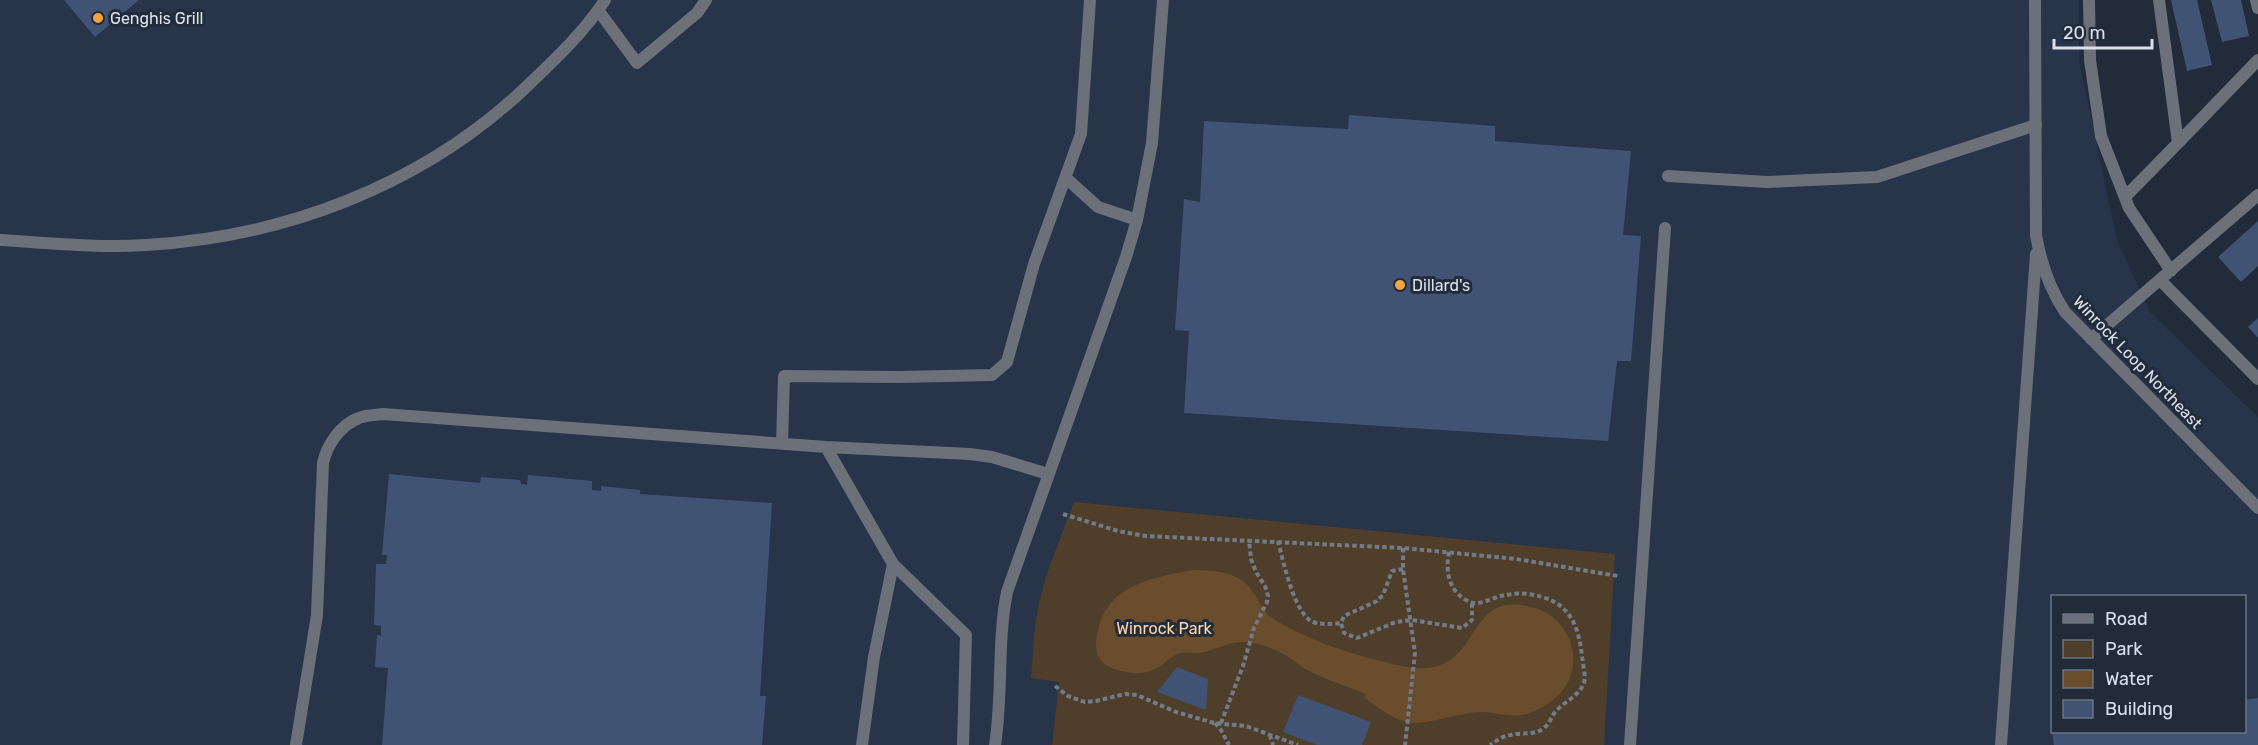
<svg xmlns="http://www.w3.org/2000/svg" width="2258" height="745" viewBox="0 0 2258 745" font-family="Rubik,sans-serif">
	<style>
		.built { fill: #273449; fill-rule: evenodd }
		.green { fill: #4f3e2a }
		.water { fill: #694d2c }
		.building { fill: #405375 }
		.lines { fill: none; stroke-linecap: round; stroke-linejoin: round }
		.path { stroke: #727b88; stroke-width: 4; stroke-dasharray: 4.5 3; stroke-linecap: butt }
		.lane { stroke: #6c7179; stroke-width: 12 }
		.street { stroke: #6c7179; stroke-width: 12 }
		.poi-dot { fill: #f1a540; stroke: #212b3a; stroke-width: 2 }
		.labels { text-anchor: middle; stroke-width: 6; stroke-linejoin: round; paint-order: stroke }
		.poi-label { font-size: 16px; fill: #dbe1ec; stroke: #212b3a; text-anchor: start }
		.street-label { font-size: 16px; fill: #dbe1ec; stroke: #212b3a }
		.park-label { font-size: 16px; fill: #fed7aa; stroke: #212b3a }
	</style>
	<rect width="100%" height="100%" fill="#212b3a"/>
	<path class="built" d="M 0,0 L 2079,0 L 2079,61 L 2117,240 L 2150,312 L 2258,417 L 2258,745 L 0,745 ZM 2052,596 L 2244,596 L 2244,732 L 2052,732 Z"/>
	<path class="green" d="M 1074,502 L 1615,554 L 1604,745 L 1052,745 L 1059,682 L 1031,678 L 1035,625 L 1040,599 L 1047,573 Z"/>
	<path class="water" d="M 1193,570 C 1213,570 1242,572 1253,592 C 1260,603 1263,613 1275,620 C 1309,640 1347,653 1385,662 C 1403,667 1425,672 1443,664 C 1481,647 1473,590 1535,608 C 1564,616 1582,650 1569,680 C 1564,693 1550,704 1537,710 C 1512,723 1495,708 1470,713 C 1418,722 1412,735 1365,698 L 1366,694 C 1347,686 1326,680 1307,670 C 1302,668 1298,663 1293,660 C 1278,650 1260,642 1242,642 C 1227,642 1213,652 1198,653 C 1189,653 1184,651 1176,655 C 1170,657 1166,662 1161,666 C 1144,676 1132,674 1114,669 C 1103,665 1096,657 1096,646 C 1099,587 1145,579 1193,570 Z"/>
	<path class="building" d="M 64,0 L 139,0 L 95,37 Z
		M 2171,0 L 2197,0 L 2212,65 L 2187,71 Z
		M 2211,0 L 2241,0 L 2249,36 L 2222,42 Z
		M 1349,115 L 1495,126 L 1495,141 L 1631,151 L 1623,235 L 1641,236 L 1631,361 L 1617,361 L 1608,441 L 1184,413 L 1189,331 L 1175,330 L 1184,199 L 1200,202 L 1204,121 L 1348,129 Z
		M 2258,221 L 2258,266 L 2241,282 L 2218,257 Z
		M 2258,318 L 2258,338 L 2248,327 Z
		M 389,474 L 480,483 L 481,477 L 520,480 L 521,484 L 527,485 L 528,475 L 592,481 L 592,490 L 601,491 L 601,486 L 640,490 L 640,494 L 772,503 L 760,696 L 766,696 L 762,745 L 382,745 L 388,668 L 375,667 L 377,635 L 381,636 L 381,626 L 374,625 L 376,564 L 386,564 L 387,555 L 382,555 Z
		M 1177,667 L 1208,679 L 1206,710 L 1157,692 Z
		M 1298,695 L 1371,722 L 1362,745 L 1317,745 L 1283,732 Z
		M 2258,698 L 2258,745 L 2054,745 L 2052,732 L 2244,732 L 2244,700 Z"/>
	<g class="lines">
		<path class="path" d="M 1063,514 L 1118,531 L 1145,536 L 1403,548 L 1516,559 L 1618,576
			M 1278,541 C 1283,560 1294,614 1313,622 C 1322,625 1332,624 1341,623
			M 1403,548 L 1403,569 L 1415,653 L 1405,745
			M 1449,552 C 1445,572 1449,593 1470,602 C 1480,606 1491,598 1501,596 C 1509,594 1519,593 1528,594 C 1567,599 1578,621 1582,656 C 1583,665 1586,675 1584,683 C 1579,696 1564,702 1555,712 C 1551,717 1550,723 1545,727 C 1536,736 1521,732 1510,735 C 1503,736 1496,741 1490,745
			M 1403,569 L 1392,571 L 1383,595 L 1377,601 L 1344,616 L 1341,623 L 1344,633 L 1357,638 L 1396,622 L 1412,620 L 1462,628 L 1472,620 L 1472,603
			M 1055,686 L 1068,696 L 1085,702 L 1096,701 L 1125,694 L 1137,695 L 1176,712 L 1214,723 L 1246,726 L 1298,745
			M 1215,723 L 1221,730 L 1229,745
			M 1221,723 L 1243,666 L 1254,628 L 1267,602 L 1268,596 L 1265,586 L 1256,572 L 1251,559 L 1249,540
			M 1270,735 L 1273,745"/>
		<path class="lane" d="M 2089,0 L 2090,60 L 2101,136 L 2129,208 L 2171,271
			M 2256,0 L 2258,8
			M 598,10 L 637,63 L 697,13 L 706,0
			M 2178,143 L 2258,60
			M 1668,176 L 1767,182 L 1877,177 L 2036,125
			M 1066,178 L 1098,207 L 1137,220
			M 2125,197 L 2178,143 L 2159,0
			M 2160,280 L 2258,379
			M 2091,339 L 2258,195
			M 782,443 L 784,376 L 899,377 L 992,375 L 1007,362 L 1034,264 L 1081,134 L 1090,0
			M 826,447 L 893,564 L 966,635 L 963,745
			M 296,745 L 317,615 L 323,463 C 327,445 340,425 359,418 C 365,415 376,415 383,414 L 826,447 L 970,454 L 992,457 L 1048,474
			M 862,745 L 874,657 L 893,564
			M 1630,745 L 1665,228"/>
		<path class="street" d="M 2035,0 L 2036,235 C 2041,264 2049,288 2065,312 L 2258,508
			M 0,240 C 49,243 97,248 146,245 C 284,237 420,186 522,91 C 551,63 583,34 605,0
			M 995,745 C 1003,694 997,642 1007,592 L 1126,257 L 1137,220 L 1152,143 L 1163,0
			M 2001,745 L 2036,254"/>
	</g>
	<g class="poi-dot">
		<circle cx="98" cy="18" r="6"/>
		<circle cx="1400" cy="285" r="6"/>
	</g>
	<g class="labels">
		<g class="poi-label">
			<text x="110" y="24">Genghis Grill</text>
			<text x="1412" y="291">Dillard's</text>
		</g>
		<g class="street-label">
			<text transform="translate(2138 362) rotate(46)" y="6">Winrock Loop Northeast</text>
		</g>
		<g class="park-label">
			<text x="1164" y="634">Winrock Park</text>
		</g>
	</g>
	<rect x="2051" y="595" width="195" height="138" fill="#212b3a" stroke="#6b7481" stroke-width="1.5"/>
	<rect x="2063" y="614" width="30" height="9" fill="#6c7179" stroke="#6b7481" stroke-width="1.5"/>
	<text x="2105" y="625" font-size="18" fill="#dbe1ec">Road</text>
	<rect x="2063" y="640" width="30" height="18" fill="#4f3e2a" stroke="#6b7481" stroke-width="1.5"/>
	<text x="2105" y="655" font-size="18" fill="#dbe1ec">Park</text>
	<rect x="2063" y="670" width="30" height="18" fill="#694d2c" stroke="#6b7481" stroke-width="1.5"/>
	<text x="2105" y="685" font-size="18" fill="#dbe1ec">Water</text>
	<rect x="2063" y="700" width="30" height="18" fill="#405375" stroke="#6b7481" stroke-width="1.5"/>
	<text x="2105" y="715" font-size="18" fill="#dbe1ec">Building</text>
	<path d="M2054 39v9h98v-9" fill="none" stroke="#dbe1ec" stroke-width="3"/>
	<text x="2063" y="39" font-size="18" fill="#dbe1ec" stroke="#212b3a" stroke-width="4.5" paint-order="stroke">20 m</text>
</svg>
